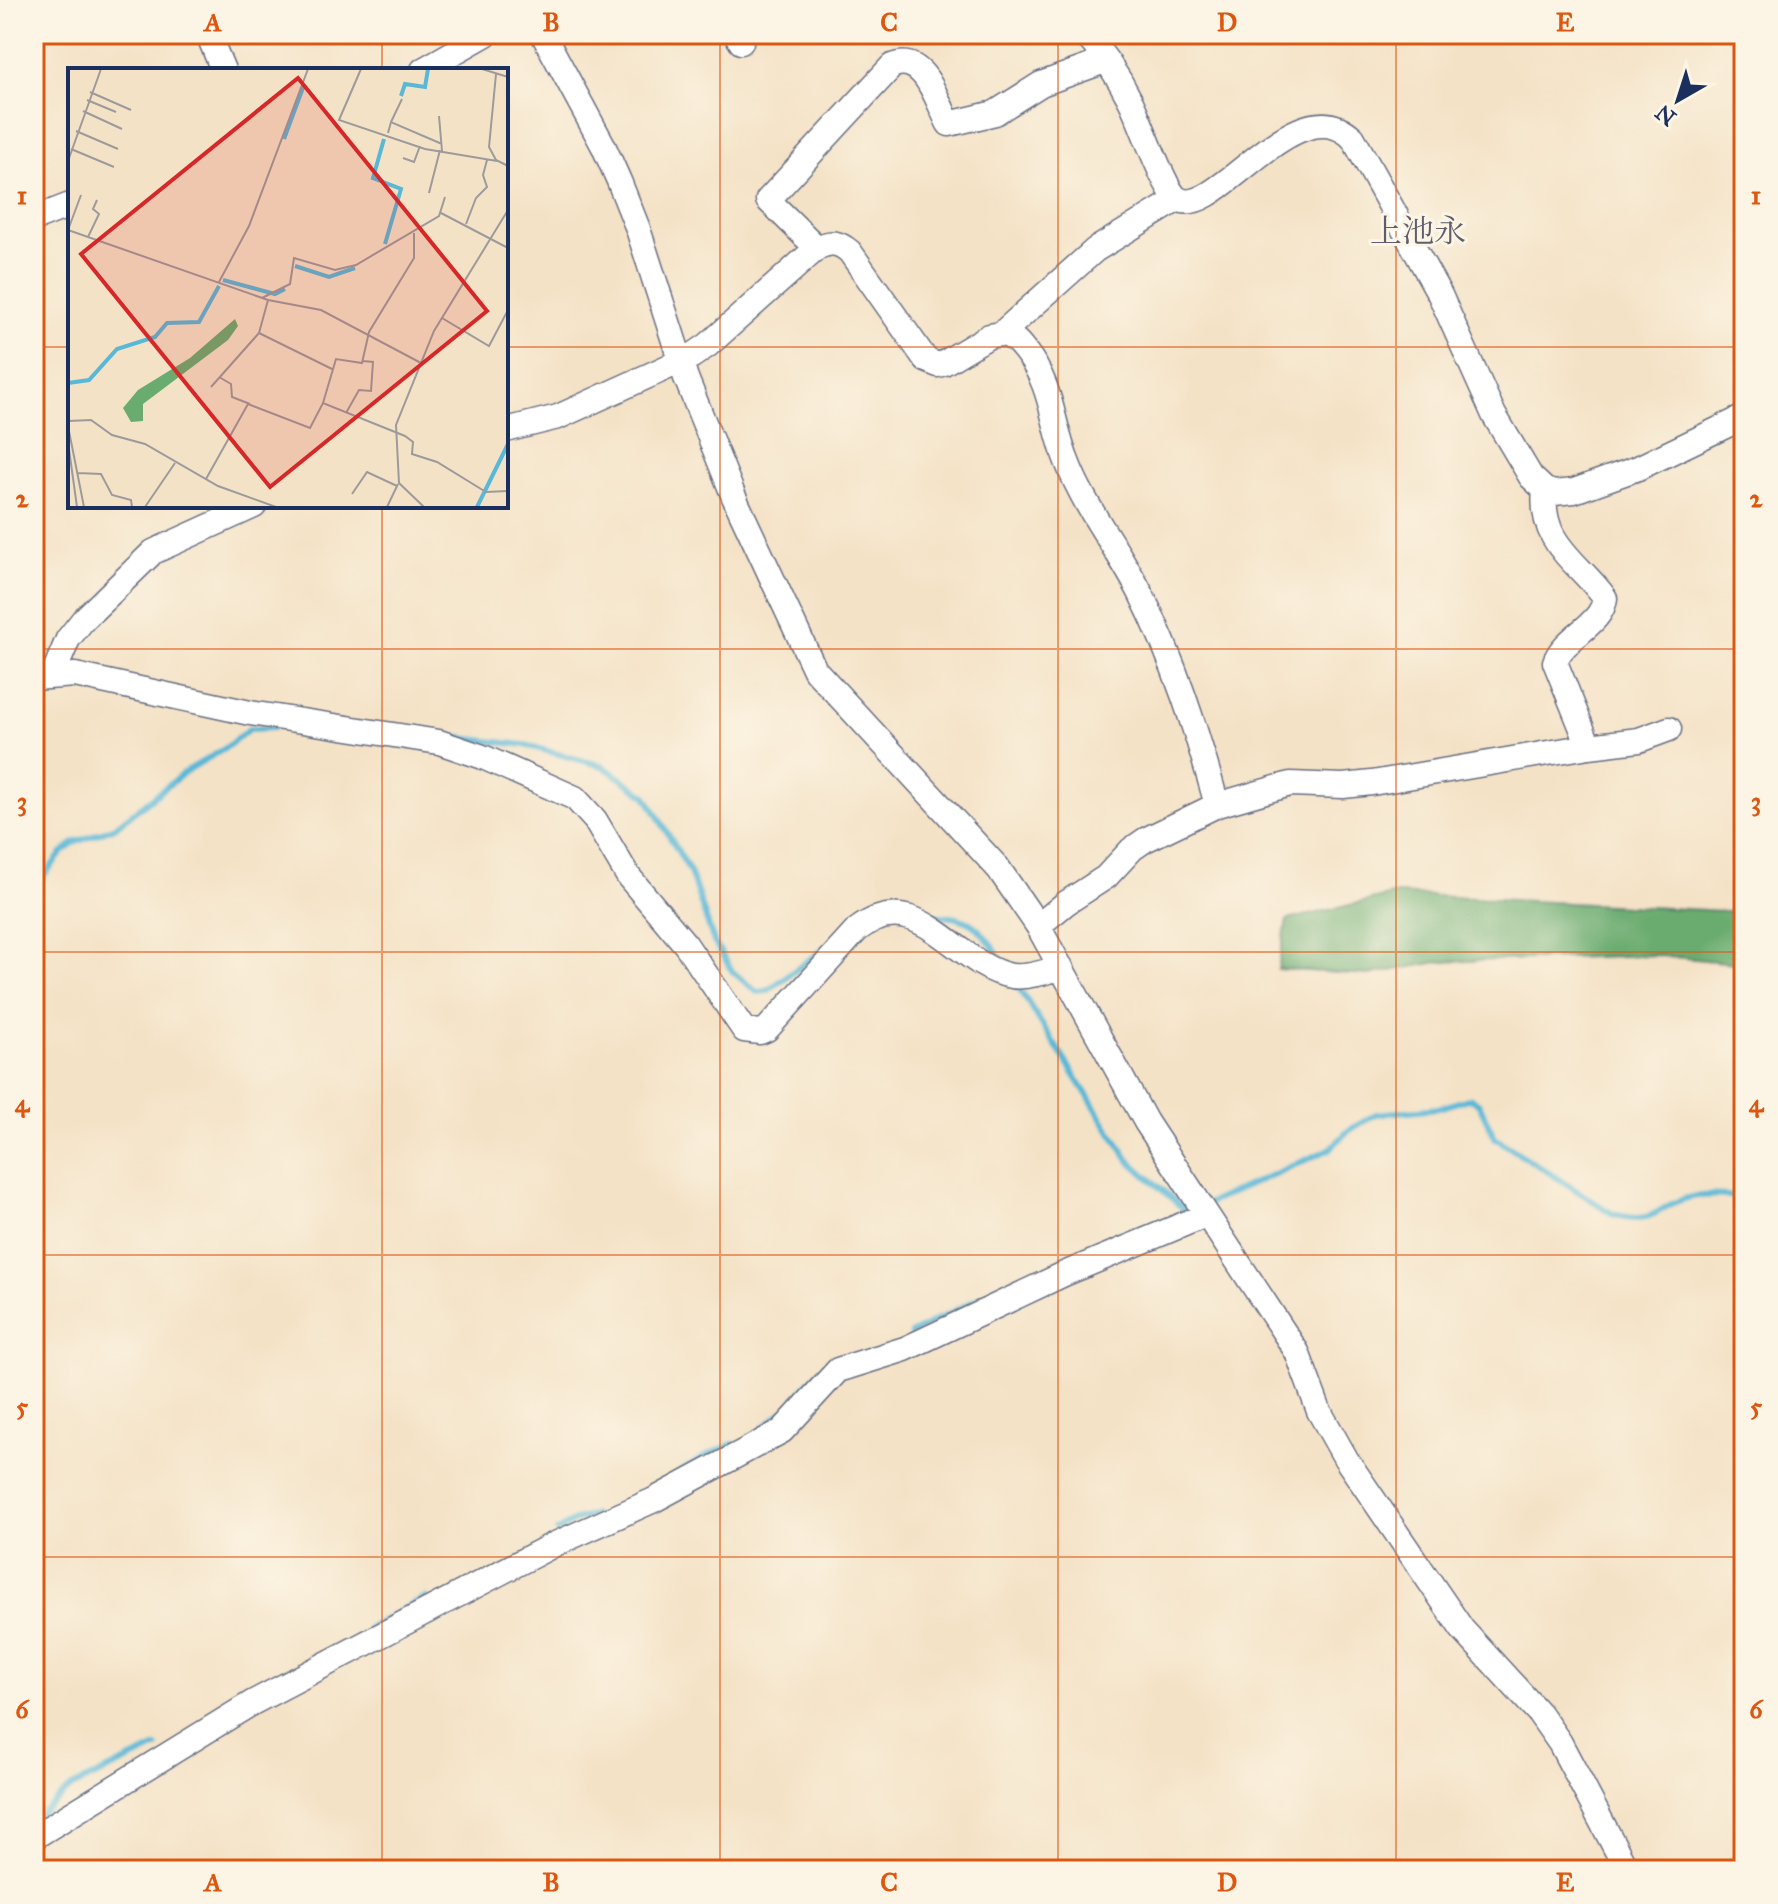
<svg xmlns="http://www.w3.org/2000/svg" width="1778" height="1904" viewBox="0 0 1778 1904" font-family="'IM FELL Great Primer','Noto Serif JP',serif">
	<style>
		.forest { fill: #6aac6f; stroke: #426e66; stroke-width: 2 }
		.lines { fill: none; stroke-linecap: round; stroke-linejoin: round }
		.stream { stroke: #59b8d7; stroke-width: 6 }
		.minor-casing { stroke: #676e82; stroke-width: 27 }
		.minor { stroke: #fff; stroke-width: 24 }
		.grid { fill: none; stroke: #de5710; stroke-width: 2; stroke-opacity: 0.55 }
		.labels { text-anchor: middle; stroke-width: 6; stroke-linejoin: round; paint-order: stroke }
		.quarter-label { font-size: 32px; fill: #605e6d; stroke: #fcf5e5 }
		.inset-river { fill: none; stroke: #59b8d7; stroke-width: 4 }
		.inset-road { fill: none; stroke: #9d9a9c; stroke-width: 2 }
		.view { fill: #d62828; fill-opacity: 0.15; stroke: #d62828; stroke-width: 4 }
		.inset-edge { fill: none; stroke: #1b2f5e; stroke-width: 4 }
		.neatline { fill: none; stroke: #de5710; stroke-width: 3 }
		.grid-label { font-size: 26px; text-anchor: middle; font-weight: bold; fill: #de5710 }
	</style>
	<rect width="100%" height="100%" fill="#fcf5e5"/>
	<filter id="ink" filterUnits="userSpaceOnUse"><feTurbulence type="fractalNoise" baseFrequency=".0125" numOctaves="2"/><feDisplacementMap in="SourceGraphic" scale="16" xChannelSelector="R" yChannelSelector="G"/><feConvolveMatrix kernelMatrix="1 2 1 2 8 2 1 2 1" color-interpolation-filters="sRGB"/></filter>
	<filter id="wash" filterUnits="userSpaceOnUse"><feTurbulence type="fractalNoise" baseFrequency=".006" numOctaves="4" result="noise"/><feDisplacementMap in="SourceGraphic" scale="32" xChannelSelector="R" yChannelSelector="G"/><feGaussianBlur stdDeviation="1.8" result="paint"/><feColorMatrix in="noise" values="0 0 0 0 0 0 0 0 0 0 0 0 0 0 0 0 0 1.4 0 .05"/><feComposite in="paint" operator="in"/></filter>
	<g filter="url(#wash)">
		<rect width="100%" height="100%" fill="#f4e2c6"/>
		<path class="forest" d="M 1396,894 L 1744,912 L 1744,964 L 1654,955 L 1438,962 L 1368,975 L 1278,969 L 1287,920 Z"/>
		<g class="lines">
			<path class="stream" d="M 460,738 L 525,745 L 603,766 L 646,796 L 690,872 L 714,942 L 733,972 L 757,992 L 767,991 L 828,946
				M 34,888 L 62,853 L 74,843 L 115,827 L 188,770 L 224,749 L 249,729 L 274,728
				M 925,916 C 973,914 980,927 1004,964
				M 1016,984 L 1129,1160 L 1188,1213
				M 1207,1204 L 1330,1149 L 1348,1131 L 1376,1114 L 1439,1108 L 1471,1098 L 1479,1104 L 1495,1138 L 1613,1214 C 1660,1227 1655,1204 1692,1197 C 1709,1194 1727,1196 1744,1197
				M 911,1334 L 979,1298 L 1020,1282
				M 796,1398 L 819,1371 L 827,1367
				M 761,1430 L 789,1407
				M 672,1477 L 708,1455 L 733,1444
				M 557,1531 L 576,1520 L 594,1515
				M 369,1628 L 426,1598
				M 34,1820 L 72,1787 L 157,1747"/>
		</g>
	</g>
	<g filter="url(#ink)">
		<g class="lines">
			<g class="minor-casing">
				<path id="minor" d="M 208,34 L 223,70
					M 543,34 L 603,145 L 619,181 L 638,229 L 686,378 L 734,497 L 815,670 L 998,868 L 1038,926 L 1146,1122 L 1297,1352 L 1319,1411 L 1346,1459 L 1462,1629 L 1539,1713 L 1560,1743 L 1627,1870
					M 736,34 L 741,42
					M 1085,34 C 1102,52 1119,78 1130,100 C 1140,118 1164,190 1178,199 C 1216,221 1296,83 1353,138 L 1440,295 L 1494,415 L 1531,477 L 1545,490 L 1554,493 L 1574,491 L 1638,468 L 1744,417
					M 423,70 L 486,34
					M 34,219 L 70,205
					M 817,248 L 768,200 L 892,66 C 925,52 937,102 949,124 L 995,113 L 1041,84 L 1105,61
					M 1001,334 C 1013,336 1018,342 1025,351 C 1054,387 1051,424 1068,464 C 1085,508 1118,549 1140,592 C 1174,660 1197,732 1217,805
					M 506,430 L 558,417 L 692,356 L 708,345 L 817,248 C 830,241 839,242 850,252 L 926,360 L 938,365 L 944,363 L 989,336 L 1001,334 L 1095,250 L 1178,199
					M 1545,490 C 1539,544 1578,561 1605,598 C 1602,626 1564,636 1555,662 L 1589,746
					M 53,675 L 68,639 L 83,620 L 153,552 L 254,506
					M 34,678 L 75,675 L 250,713 L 439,742 L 483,757 L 575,798 L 595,820 L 628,876 L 686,945 L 744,1030 L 760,1032 L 767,1029 L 857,930 C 918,882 956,967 1012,976 C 1027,978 1046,972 1061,967
					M 1038,926 L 1066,903 L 1106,877 L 1132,849 L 1145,840 L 1217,805 L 1290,784 L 1343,786 L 1372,783 L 1589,746 L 1639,740 L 1669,729
					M 34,1837 L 252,1703 L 553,1545 L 654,1500 L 782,1431 L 838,1370 L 905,1349 L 1064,1274 L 1206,1215"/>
			</g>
			<use href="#minor" class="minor"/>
		</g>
	</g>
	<path class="grid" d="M 382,34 L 382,70M 720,34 L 720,1870M 1058,34 L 1058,1870M 1396,34 L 1396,1870M 34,347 L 70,347M 506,347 L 1744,347M 382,506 L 382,1870M 34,649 L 1744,649M 34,952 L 1744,952M 34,1255 L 1744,1255M 34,1557 L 1744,1557"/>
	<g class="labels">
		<g class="quarter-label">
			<text x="1418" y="242">上池永</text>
		</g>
	</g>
	<g transform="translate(68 68)">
		<rect width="440" height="440" fill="#f4e2c6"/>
		<path d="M 167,251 L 170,258 L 160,272 L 75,336 L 75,353 L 63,354 L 55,340 L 70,322 L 122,290 Z" fill="#6aac6f"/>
		<path class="inset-river" d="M 333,28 L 337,16 L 357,19 L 360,1M 216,71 L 236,17M 316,71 L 305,110 L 333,121 L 317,176M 227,198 L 261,209 L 287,200M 155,212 L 207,226 L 217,221M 0,315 L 21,312 L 49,281 L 87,269 L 99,255 L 131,254 L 151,218M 409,439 L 440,376"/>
		<path class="inset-road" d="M 293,1 L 271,52 L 357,81 L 429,93M 414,1 L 440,9M 428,6 L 421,79 L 428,92 L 440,98M 22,24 L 63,42M 19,32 L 48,44M 15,43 L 54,61M 371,48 L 374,83M 323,54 L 334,31M 8,63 L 50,81M 320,65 L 323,54 L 374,76M 3,81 L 46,99M 335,90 L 346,94 L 352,78M 0,93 L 33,1M 361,125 L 372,82M 373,145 L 440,180M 398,156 L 408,130 L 419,119 L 415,107 L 419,92M 0,162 L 200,232 L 253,242 L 353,295M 0,162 L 13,127M 20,169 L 31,146 L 25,141 L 29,132M 151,214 L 181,158 L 240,1M 194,230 L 222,216 L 226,190 L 267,202 L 288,197 L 371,148 L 377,129M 374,250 L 421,278 L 440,242M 191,265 L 264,301M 151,309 L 163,316 L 164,329 L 182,336M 143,319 L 191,265 L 200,232M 255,335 L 268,291 L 294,295 L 301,264 L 346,190 L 346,165M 278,345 L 291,322 L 303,323 L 305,294 L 295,293M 0,353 L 23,352 L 44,367 L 77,376 L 150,418 L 208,439M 0,358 L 16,439M 0,374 L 9,439M 10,405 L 33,406 L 44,427 L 63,432 L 64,439M 138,411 L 180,336 L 242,360 L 255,335 L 337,368 L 345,374 L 344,386 L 369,394 L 418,424 L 440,423M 284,426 L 299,404 L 329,418M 77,439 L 107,395M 319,439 L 330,416M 356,439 L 331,415 L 328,357 L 366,263 L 440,142"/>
		<path class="view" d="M 230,10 L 419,243 L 202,419 L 13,186 Z"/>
		<rect width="440" height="440" class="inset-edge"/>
	</g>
	<rect width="1778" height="1904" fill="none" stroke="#fcf5e5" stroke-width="88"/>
	<g transform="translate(1678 100) rotate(219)" stroke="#fcf5e5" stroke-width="6" paint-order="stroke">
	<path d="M0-6L14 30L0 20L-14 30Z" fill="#1b2f5e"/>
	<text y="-12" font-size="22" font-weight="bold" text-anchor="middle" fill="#1b2f5e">N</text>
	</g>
	<rect x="44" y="44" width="1690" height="1816" class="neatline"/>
	<g class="grid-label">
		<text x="213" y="31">A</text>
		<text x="551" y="31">B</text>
		<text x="889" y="31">C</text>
		<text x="1227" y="31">D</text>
		<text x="1565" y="31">E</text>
		<text x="22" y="204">1</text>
		<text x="1756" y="204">1</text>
		<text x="22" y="507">2</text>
		<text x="1756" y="507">2</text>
		<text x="22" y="810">3</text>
		<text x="1756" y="810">3</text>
		<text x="22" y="1112">4</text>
		<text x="1756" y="1112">4</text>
		<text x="22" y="1415">5</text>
		<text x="1756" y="1415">5</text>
		<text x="22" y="1718">6</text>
		<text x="1756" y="1718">6</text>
		<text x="213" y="1891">A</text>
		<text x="551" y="1891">B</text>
		<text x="889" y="1891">C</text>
		<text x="1227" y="1891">D</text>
		<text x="1565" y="1891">E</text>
	</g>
</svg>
